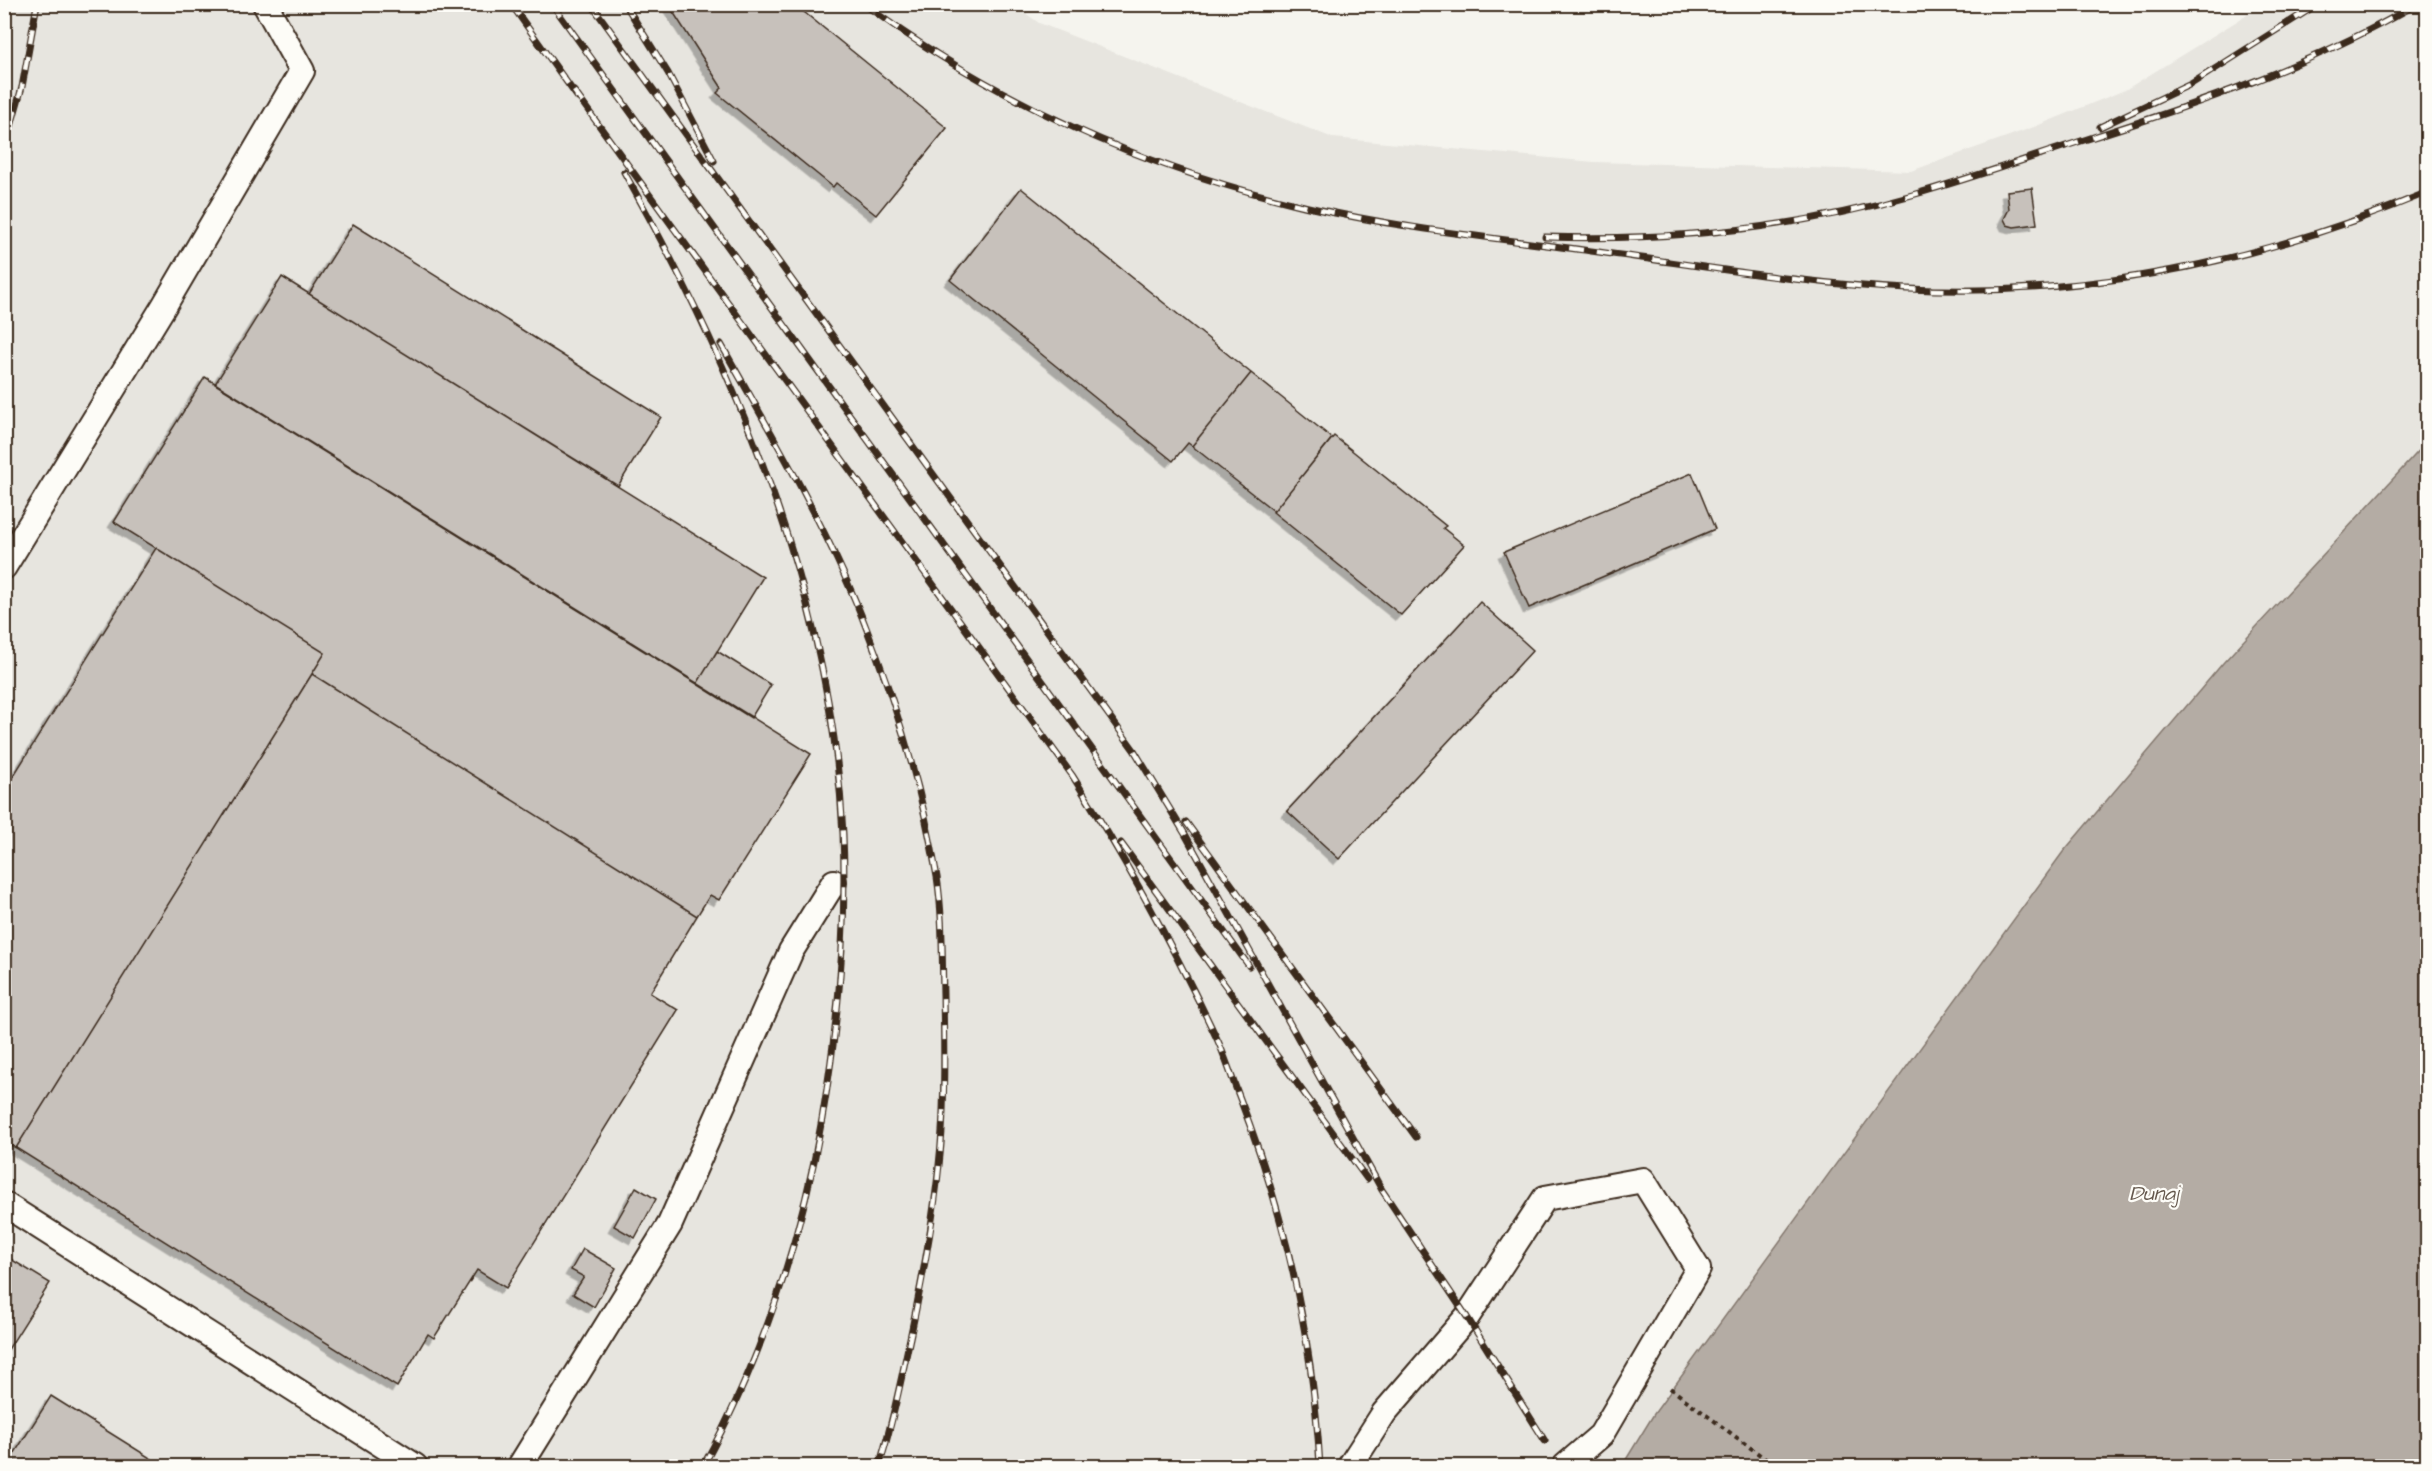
<svg xmlns="http://www.w3.org/2000/svg" width="2432" height="1471" viewBox="0 0 2432 1471" font-family="'Architects Daughter',sans-serif">
	<style>
		.built { fill: #e7e5df }
		.water { fill: #b4aca4; stroke: #84786e; stroke-width: 1.5 }
		.building { fill: #c7c1bb; stroke: #3b2a1e; stroke-width: 1.5; filter: url(#shadow) }
		.lines { fill: none; stroke-linecap: round; stroke-linejoin: round }
		.service-casing { stroke: #3b2a1e; stroke-width: 28 }
		.path { stroke: #3b2a1e; stroke-width: 4; stroke-dasharray: 4.5 4.5; stroke-linecap: butt }
		.service { stroke: #fdfcf7; stroke-width: 24 }
		.rail-casing { stroke: #3b2a1e; stroke-width: 7 }
		.rail { stroke: #fdfcf7; stroke-width: 4.5; stroke-dasharray: 14; stroke-linecap: butt }
		.labels { text-anchor: middle; stroke-width: 4.5; stroke-linejoin: round; paint-order: stroke }
		.water-label { font-size: 21px; font-style: italic; fill: #65584d; stroke: #fdfcf7 }
	</style>
	<defs>
		<filter id="shadow"><feDropShadow dx="-5.5" dy="5.5" stdDeviation="0" flood-color="#0004"/></filter>
	</defs>
	<rect width="100%" height="100%" fill="#f5f4ee"/>
	<filter id="ink" filterUnits="userSpaceOnUse"><feTurbulence type="fractalNoise" baseFrequency=".0167" numOctaves="2"/><feDisplacementMap in="SourceGraphic" scale="12" xChannelSelector="R" yChannelSelector="G"/><feConvolveMatrix kernelMatrix="1 2 1 2 8 2 1 2 1" color-interpolation-filters="sRGB"/></filter>
	<g filter="url(#ink)">
		<path class="built" d="M 5,5 L 1014,5 L 1039,23 L 1333,138 L 1594,162 L 1911,171 L 2034,127 L 2125,90 L 2263,5 L 2427,5 L 2427,442 L 2223,663 L 1654,1414 L 1622,1466 L 5,1466 Z"/>
		<path class="water" d="M 2427,442 L 2427,1466 L 1622,1466 L 1654,1414 L 2063,852 L 2223,663 Z"/>
		<path class="building" d="M 668,4 L 794,4 L 947,128 L 876,215 L 836,183 L 833,187 L 717,93 L 722,88 Z
			M 1021,188 L 1251,373 L 1192,446 L 1188,443 L 1173,461 L 950,280 Z
			M 2032,188 L 2037,224 L 2014,227 L 2007,225 L 2004,219 L 2009,209 L 2007,191 Z
			M 353,224 L 661,417 L 618,486 L 309,294 Z
			M 282,277 L 763,577 L 697,684 L 215,384 Z
			M 1251,373 L 1332,438 L 1274,511 L 1192,446 Z
			M 205,377 L 811,754 L 719,900 L 710,895 L 697,916 L 312,674 L 325,653 L 114,522 Z
			M 1334,436 L 1446,526 L 1443,528 L 1464,545 L 1401,615 L 1273,512 Z
			M 1692,473 L 1715,529 L 1529,608 L 1504,552 Z
			M 156,548 L 325,653 L 16,1148 L 4,1142 L 4,791 Z
			M 1480,602 L 1533,650 L 1339,859 L 1287,811 Z
			M 717,651 L 771,685 L 751,718 L 697,684 Z
			M 312,674 L 697,916 L 650,993 L 678,1010 L 506,1288 L 477,1270 L 434,1338 L 428,1334 L 397,1387 L 16,1148 Z
			M 636,1187 L 656,1199 L 635,1238 L 614,1226 Z
			M 583,1249 L 616,1268 L 594,1307 L 573,1294 L 584,1277 L 571,1270 Z
			M 4,1255 L 50,1283 L 4,1356 Z
			M 51,1396 L 163,1466 L 15,1466 L 9,1462 Z"/>
		<g class="lines">
			<g class="service-casing">
				<path id="service" d="M 4,567 L 164,306 L 302,71 L 265,4
					M 4,1204 L 415,1466
					M 520,1466 L 670,1224 L 791,951 L 834,882
					M 1350,1466 L 1384,1413 L 1467,1317 L 1545,1198 L 1643,1180 L 1698,1269 L 1601,1435 L 1565,1466"/>
			</g>
			<path class="path" d="M 1670,1388 L 1775,1466"/>
			<use href="#service" class="service"/>
			<g class="rail-casing">
				<path id="rail" d="M 511,4 L 578,98
					M 552,4 L 1249,966
					M 591,4 L 1134,750 L 1185,834 L 1382,1190 L 1467,1317 L 1545,1441
					M 625,4 L 668,73 L 714,161
					M 864,4 C 996,102 1148,170 1308,207 C 1401,229 1497,238 1591,251 C 1697,265 1802,284 1908,289 C 2087,298 2263,261 2428,192
					M 574,91 L 1072,775 C 1126,860 1175,950 1218,1041 C 1226,1059 1232,1078 1239,1096 C 1285,1214 1313,1341 1320,1466
					M 2100,127 L 2191,84 L 2318,4
					M 4,151 L 22,87 L 37,4
					M 624,172 C 738,374 832,599 843,834 C 847,929 838,1026 822,1119 C 802,1236 761,1363 703,1466
					M 1545,237 C 1668,241 1794,229 1912,195 C 1968,179 2023,160 2078,142 C 2195,105 2310,66 2417,4
					M 721,344 C 771,433 824,522 862,617 C 895,700 922,788 937,877 C 943,916 942,955 943,995 C 944,1040 945,1085 942,1131 C 937,1205 923,1279 907,1352 C 899,1390 891,1429 879,1466
					M 1186,822 L 1416,1137
					M 1121,843 L 1367,1179"/>
			</g>
			<use href="#rail" class="rail"/>
		</g>
	</g>
	<g class="labels">
		<g class="water-label">
			<text x="2154" y="1200">Dunaj</text>
		</g>
	</g>
	<rect width="2432" height="1471" fill="none" stroke="#fdfcf7" stroke-width="24"/>
	<rect x="12" y="12" width="2408" height="1447" fill="none" stroke="#3b2a1e" stroke-width="2" filter="url(#ink)"/>
</svg>
